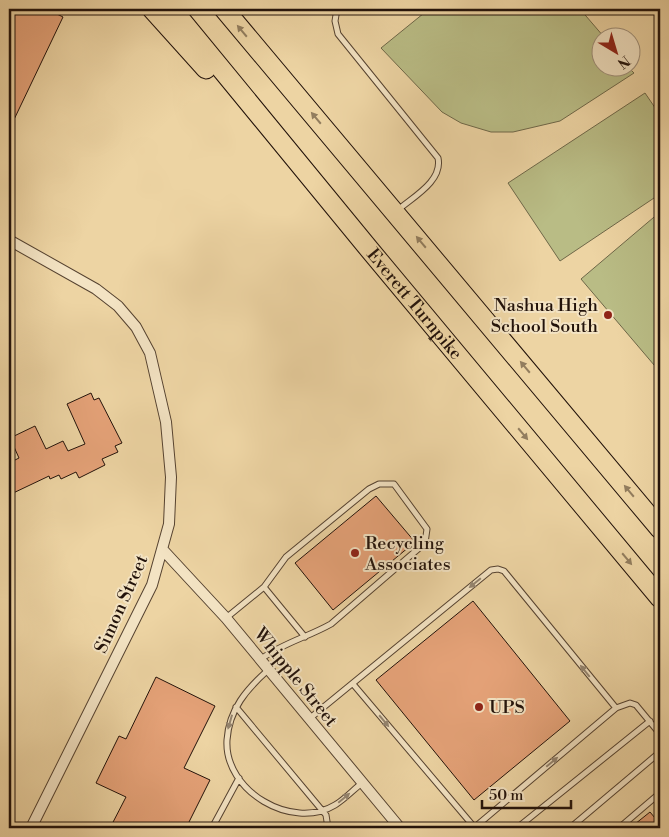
<svg xmlns="http://www.w3.org/2000/svg" width="669" height="837" viewBox="0 0 669 837" font-family="'Libre Bodoni',serif">
	<style>
		.green { fill: #b9bc85; stroke: #6e6748 }
		.building { fill: #e5a278; stroke: #22120a }
		.lines { fill: none; stroke-linecap: round; stroke-linejoin: round }
		.lane-casing { stroke: #554230; stroke-width: 7 }
		.street-casing { stroke: #554230; stroke-width: 12 }
		.highway-casing { stroke: #22120a; stroke-width: 21 }
		.lane { stroke: #f3e3c3; stroke-width: 5 }
		.street { stroke: #f3e3c3; stroke-width: 10 }
		.highway { stroke: #edd4a3; stroke-width: 19 }
		.oneway { fill: #927d5e }
		.oneway2 { fill: #958570 }
		.poi-dot { fill: #8f2418; stroke: #f3e3c3; stroke-width: 2 }
		.labels { text-anchor: middle; stroke-width: 4; stroke-linejoin: round; paint-order: stroke }
		.street-label { font-size: 18px; fill: #22120a; stroke: #f3e3c3 }
		.poi-label { font-size: 18px; fill: #22120a; stroke: #f3e3c3; text-anchor: start }
	</style>
	<rect width="100%" height="100%" fill="#edd4a3"/>
	<filter id="stains"><feTurbulence type="fractalNoise" baseFrequency=".004" numOctaves="4"/><feColorMatrix values="0 0 0 0 .2 0 0 0 0 .09 0 0 0 0 .02 0 0 0 .5 -.17"/></filter>
	<radialGradient id="worn" r=".72"><stop offset=".6" stop-color="#630" stop-opacity="0"/><stop offset="1" stop-color="#630" stop-opacity=".3"/></radialGradient>
	<path class="green" d="M 429,9 L 580,9 L 604,37 L 602,38 L 602,68 L 629,68 L 634,73 L 560,121 L 513,132 L 491,132 L 461,123 L 442,112 L 381,48 Z
		M 645,93 L 660,115 L 660,194 L 560,261 L 508,183 Z
		M 660,212 L 660,372 L 581,279 Z"/>
	<path class="building" d="M 9,9 L 47,9 L 63,17 L 9,130 Z
		M 91,393 L 94,400 L 99,398 L 122,443 L 115,446 L 118,452 L 102,459 L 105,465 L 79,478 L 76,472 L 61,479 L 59,475 L 50,479 L 49,476 L 9,495 L 9,463 L 19,458 L 10,438 L 35,426 L 46,449 L 63,441 L 68,451 L 85,444 L 67,404 Z
		M 376,496 L 415,542 L 333,610 L 295,563 Z
		M 473,601 L 570,721 L 474,800 L 376,680 Z
		M 156,677 L 215,706 L 184,768 L 210,780 L 186,828 L 110,828 L 126,797 L 96,783 L 119,736 L 126,739 Z
		M 650,812 L 660,824 L 660,828 L 630,828 Z"/>
	<g class="lines">
		<g class="lane-casing">
			<path id="lane" d="M 337,9 L 335,21 L 338,34 L 438,158 C 443,181 413,197 398,210
				M 264,587 L 305,637
				M 226,618 L 264,587 L 286,557 L 369,489 L 379,484 L 394,484 L 427,529 L 425,543 L 331,624 C 308,637 283,643 261,659
				M 268,670 C 247,689 229,709 227,740 C 224,791 292,831 335,805 C 345,799 353,790 362,783
				M 353,684 L 475,828
				M 236,707 L 326,815 L 328,828
				M 309,719 L 491,570 L 498,569 L 504,571 L 616,708
				M 475,827 L 616,708 L 630,703 L 636,705 L 660,734
				M 212,828 L 239,778
				M 517,828 L 650,721
				M 570,828 L 660,752
				M 619,828 L 660,793"/>
		</g>
		<g class="street-casing">
			<path id="street" d="M 9,240 L 96,289 L 118,306 L 136,327 L 150,353 L 166,422 L 171,477 L 169,524 L 152,585 L 31,828
				M 163,550 L 226,618 L 400,828"/>
		</g>
		<g class="highway-casing">
			<g id="highway">
				<path d="M 152,9 L 206,69"/>
				<path id="s1" d="M 172,9 L 369,249 L 660,598"/>
				<path d="M 224,9 L 660,529"/>
			</g>
		</g>
		<use href="#lane" class="lane"/>
		<use href="#street" class="street"/>
		<use href="#highway" class="highway"/>
	</g>
	<defs><path id="oneway-solid" d="M-6-.8H1V-3.2L6.5 0L1 3.2V.8H-6Z" transform="scale(1.25)"/></defs>
	<g class="oneway">
		<use href="#oneway-solid" transform="translate(242 31) rotate(-130)"/>
		<use href="#oneway-solid" transform="translate(316 118) rotate(-130)"/>
		<use href="#oneway-solid" transform="translate(421 242) rotate(-130)"/>
		<use href="#oneway-solid" transform="translate(525 367) rotate(-130)"/>
		<use href="#oneway-solid" transform="translate(523 434) rotate(50)"/>
		<use href="#oneway-solid" transform="translate(629 491) rotate(-130)"/>
		<use href="#oneway-solid" transform="translate(627 559) rotate(50)"/>
	</g>
	<g class="oneway2">
		<use href="#oneway-solid" transform="translate(475 583) rotate(141)"/>
		<use href="#oneway-solid" transform="translate(585 671) rotate(-129)"/>
		<use href="#oneway-solid" transform="translate(384 721) rotate(50)"/>
		<use href="#oneway-solid" transform="translate(230 722) rotate(106)"/>
		<use href="#oneway-solid" transform="translate(552 762) rotate(-40)"/>
		<use href="#oneway-solid" transform="translate(344 798) rotate(-40)"/>
	</g>
	<g class="poi-dot">
		<circle cx="608" cy="315" r="5"/>
		<circle cx="355" cy="553" r="5"/>
		<circle cx="479" cy="707" r="5"/>
	</g>
	<g class="labels">
		<g class="street-label">
			<text dy="6" stroke="none"><textPath href="#s1" startOffset="382">Everett Turnpike</textPath></text>
			<text transform="translate(121 604) rotate(-66)" y="6">Simon Street</text>
			<text transform="translate(296 677) rotate(51)" y="6">Whipple Street</text>
		</g>
		<g class="poi-label">
			<text x="598" y="311" text-anchor="end">Nashua High<tspan x="598" dy="21">School South</tspan></text>
			<text x="365" y="549">Recycling<tspan x="365" dy="21">Associates</tspan></text>
			<text x="489" y="713">UPS</text>
		</g>
	</g>
	<rect width="669" height="837" fill="none" stroke="#edd4a3" stroke-width="30"/>
	<rect x="10" y="10" width="649" height="817" fill="none" stroke="#22120a" stroke-width="2.5"/>
	<rect x="15" y="15" width="639" height="807" fill="none" stroke="#22120a"/>
	<g transform="translate(616 52) rotate(142)"><circle r="24" fill="#f3e3c3" stroke="#9f8f79"/>
	<path d="M0-4L9 19L0 12L-9 19Z" fill="#8f2418"/>
	<text y="-8" font-size="14" font-weight="bold" text-anchor="middle" fill="#22120a">N</text>
	</g>
	<path d="M482 800v8h89v-8" fill="none" stroke="#22120a" stroke-width="2.5"/>
	<text x="489" y="800" font-size="15" fill="#22120a" stroke="#f3e3c3" stroke-width="4" paint-order="stroke">50 m</text>
	<rect width="100%" height="100%" filter="url(#stains)"/>
	<rect width="100%" height="100%" fill="url(#worn)"/>
</svg>
